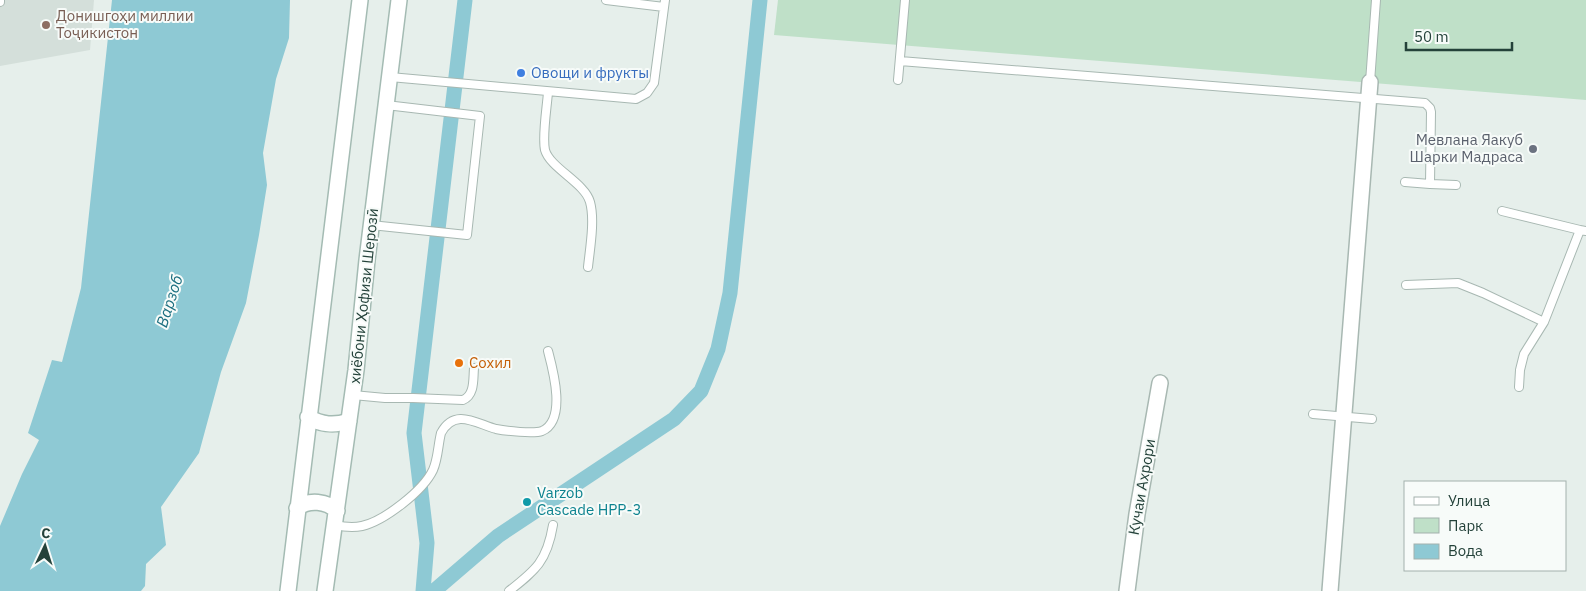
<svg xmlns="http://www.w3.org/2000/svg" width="1586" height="591" viewBox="0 0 1586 591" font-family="'IBM Plex Sans',sans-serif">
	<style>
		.built { fill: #d4dfda }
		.green { fill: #bfe0c8 }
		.water { fill: #8ec9d4 }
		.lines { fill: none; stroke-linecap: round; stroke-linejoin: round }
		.canal { stroke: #8ec9d4; stroke-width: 15 }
		.service-casing { stroke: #a8b8b2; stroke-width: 10 }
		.minor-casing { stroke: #a8b8b2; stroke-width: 18 }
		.secondary-casing { stroke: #a4bbb3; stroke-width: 18 }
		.service { stroke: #fff; stroke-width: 8 }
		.minor { stroke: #fff; stroke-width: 15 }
		.secondary { stroke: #fff; stroke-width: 15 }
		.education-dot { fill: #8d6e63; stroke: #f7fbf9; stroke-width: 2 }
		.shop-dot { fill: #3f7fe0; stroke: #f7fbf9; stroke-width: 2 }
		.worship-dot { fill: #6b7280; stroke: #f7fbf9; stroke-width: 2 }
		.food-dot { fill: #e8710a; stroke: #f7fbf9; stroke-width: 2 }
		.culture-dot { fill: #0f9aa8; stroke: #f7fbf9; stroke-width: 2 }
		.labels { text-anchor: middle; stroke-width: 4; stroke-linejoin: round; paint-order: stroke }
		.education-label { font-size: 15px; fill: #785e54; stroke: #f7fbf9; text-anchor: start }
		.shop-label { font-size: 15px; fill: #366cbe; stroke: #f7fbf9; text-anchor: start }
		.worship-label { font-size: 15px; fill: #5b616d; stroke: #f7fbf9; text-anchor: end }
		.street-label { font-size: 15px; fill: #24423a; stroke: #f7fbf9 }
		.food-label { font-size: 15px; fill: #c56008; stroke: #f7fbf9; text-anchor: start }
		.culture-label { font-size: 15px; fill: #0d838f; stroke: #f7fbf9; text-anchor: start }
		.water-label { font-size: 16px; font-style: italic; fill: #1c6f80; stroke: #f7fbf9 }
	</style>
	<rect width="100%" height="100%" fill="#e6efeb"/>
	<path class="built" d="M 0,0 L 94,0 L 90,50 L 0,66 Z"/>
	<path class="green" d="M 778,0 L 1586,0 L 1586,100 L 774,35 Z"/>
	<path class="water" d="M 112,0 L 290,0 L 289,38 L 276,79 L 263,153 L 267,185 L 259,235 L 246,303 L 221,372 L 199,453 L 161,507 L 166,545 L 146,564 L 145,586 L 141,591 L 0,591 L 0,526 L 22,474 L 39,440 L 28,433 L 52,360 L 62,362 L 81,288 Z"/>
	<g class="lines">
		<path class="canal" d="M 423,591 L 427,543 L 414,433 L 465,0
			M 434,591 L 498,536 L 674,419 L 701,391 L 718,349 L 730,293 L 760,0"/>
		<g class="service-casing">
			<path id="service" d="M 606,0 L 664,7
				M 0,2 L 0,0
				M 900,61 L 1425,103 L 1430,108 L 1431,112 L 1430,184 L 1405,182
				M 390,77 L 636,99 L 647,93 L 654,83 L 665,0
				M 898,80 L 905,0
				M 1370,82 L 1376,0
				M 548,92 C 547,107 542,136 545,150 C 550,168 585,183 590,202 C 595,220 590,248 588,267
				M 1430,184 L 1456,185
				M 1502,211 L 1580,230
				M 371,225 L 467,235 L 480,116 L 386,105
				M 1406,285 L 1458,283 L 1483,293 L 1544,322
				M 1519,387 L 1520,370 L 1524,354 L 1544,322 L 1580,230 L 1586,231
				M 353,395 L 385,398 L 413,398 L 463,400 C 475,395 473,379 474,368
				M 1313,414 L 1372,419
				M 335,525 C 344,527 353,528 362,526 C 384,521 423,491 433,470 C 438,459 438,445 441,433 C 455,407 477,424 496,429 C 506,431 534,434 542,431 C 567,420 553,370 548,351
				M 509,591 C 536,570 547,561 553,525"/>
		</g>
		<g class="minor-casing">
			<path id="minor" d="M 1127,591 L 1137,514 L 1160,383
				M 1330,591 L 1370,82"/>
		</g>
		<g class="secondary-casing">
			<path id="secondary" d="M 308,417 C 322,425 334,426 349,421
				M 297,508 C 309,499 327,501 337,511
				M 288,591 L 360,0
				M 325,591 L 356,370 L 367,260 L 399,0"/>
		</g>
		<use href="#service" class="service"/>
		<use href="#minor" class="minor"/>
		<use href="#secondary" class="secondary"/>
	</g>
	<circle class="education-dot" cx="46" cy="25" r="5"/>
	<circle class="shop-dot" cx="521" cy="73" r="5"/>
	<circle class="worship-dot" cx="1533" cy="149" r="5"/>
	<circle class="food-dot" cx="459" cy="363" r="5"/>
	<circle class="culture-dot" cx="527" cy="502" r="5"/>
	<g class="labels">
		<g class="education-label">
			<text x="56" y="21">Донишгоҳи миллии<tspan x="56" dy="17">Тоҷикистон</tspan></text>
		</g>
		<g class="shop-label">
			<text x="531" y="78">Овощи и фрукты</text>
		</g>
		<g class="worship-label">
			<text x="1523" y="145">Мевлана Яакуб<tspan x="1523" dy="17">Шарки Мадраса</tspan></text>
		</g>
		<g class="street-label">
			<text transform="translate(364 296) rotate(-84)" y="5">хиёбони Ҳофизи Шерозӣ</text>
			<text transform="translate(1142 487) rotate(-80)" y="5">Кучаи Ахрори</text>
		</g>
		<g class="food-label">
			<text x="469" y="368">Сохил</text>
		</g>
		<g class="culture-label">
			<text x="537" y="498">Varzob<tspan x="537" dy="17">Cascade HPP-3</tspan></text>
		</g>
		<g class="water-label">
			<text transform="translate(169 301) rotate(-72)" y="6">Варзоб</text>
		</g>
	</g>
	<rect x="1404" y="481" width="162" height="90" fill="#f7fbf9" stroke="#a3b1ad"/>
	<rect x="1414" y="497" width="25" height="8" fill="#ffffff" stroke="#a3b1ad"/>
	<text x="1448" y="506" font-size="15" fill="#24423a">Улица</text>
	<rect x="1414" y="518" width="25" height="15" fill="#bfe0c8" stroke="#a3b1ad"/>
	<text x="1448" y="531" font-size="15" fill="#24423a">Парк</text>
	<rect x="1414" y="544" width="25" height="15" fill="#8ec9d4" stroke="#a3b1ad"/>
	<text x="1448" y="556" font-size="15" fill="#24423a">Вода</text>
	<g transform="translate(45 546) rotate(4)" stroke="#f7fbf9" stroke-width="4" paint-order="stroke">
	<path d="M0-4L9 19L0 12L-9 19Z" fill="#24423a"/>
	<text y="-8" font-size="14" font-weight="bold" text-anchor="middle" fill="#24423a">С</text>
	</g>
	<path d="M1406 42v8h106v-8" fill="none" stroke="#24423a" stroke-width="2.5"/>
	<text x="1414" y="42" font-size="15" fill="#24423a" stroke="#f7fbf9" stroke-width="4" paint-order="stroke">50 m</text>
</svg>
